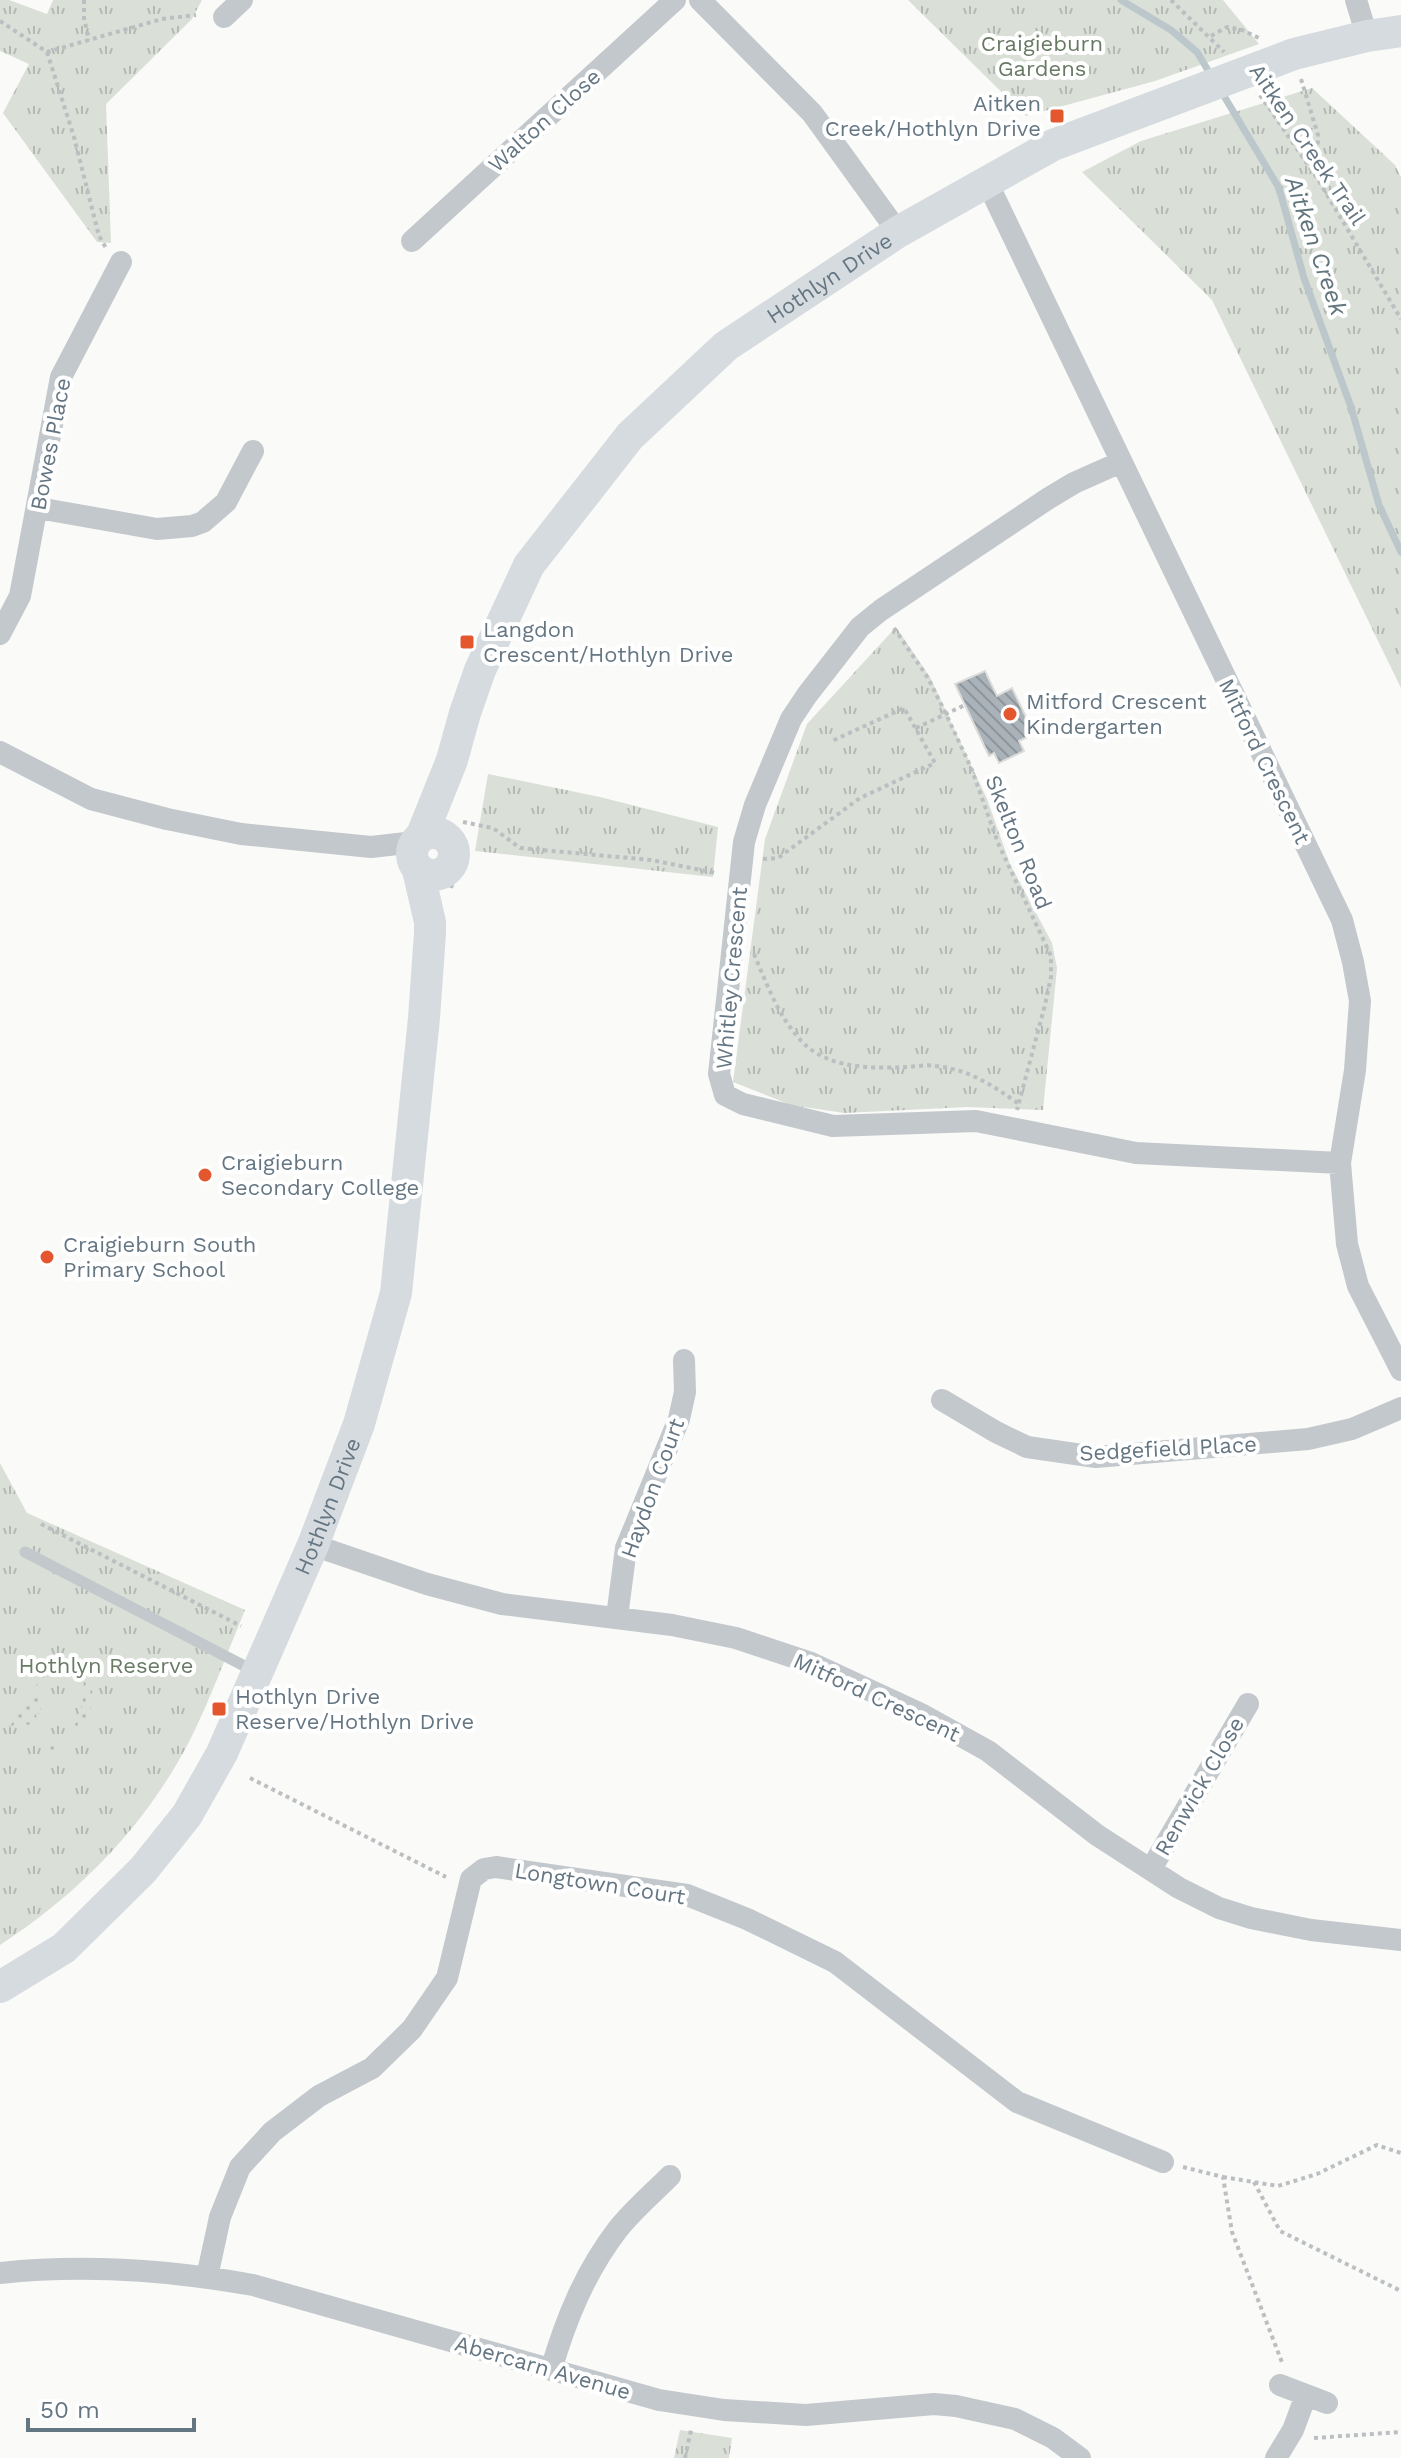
<svg xmlns="http://www.w3.org/2000/svg" width="1401" height="2458" viewBox="0 0 1401 2458" font-family="'Work Sans',sans-serif">
	<style>
		.park { fill: url(#park-tufts) }
		.garden { fill: url(#garden-dots) }
		.lines { fill: none; stroke-linecap: round; stroke-linejoin: round }
		.stream { stroke: #bbc7cb; stroke-width: 7 }
		.building { fill: url(#building-back-hatch); stroke: #dcdcda; stroke-width: 2 }
		.path { stroke: #bbbfc2; stroke-width: 4; stroke-dasharray: 4 4; stroke-linecap: butt }
		.lane { stroke: #c3c8cc; stroke-width: 11 }
		.street { stroke: #c3c8cc; stroke-width: 22 }
		.secondary { stroke: #d6dbdf; stroke-width: 32 }
		.poi-dot { fill: #e4572e; stroke: #fff; stroke-width: 3 }
		.labels { text-anchor: middle; stroke-width: 8; stroke-linejoin: round; paint-order: stroke }
		.park-label { font-size: 22px; fill: #687a64; stroke: #fff }
		.poi-label { font-size: 22px; fill: #657683; stroke: #fff; text-anchor: start }
		.street-label { font-size: 22px; fill: #657683; stroke: #fff }
		.water-label { font-size: 24px; font-style: italic; fill: #60757c; stroke: #fff }
	</style>
	<defs>
		<pattern id="park-tufts" width="24" height="20" patternUnits="userSpaceOnUse" patternTransform="scale(2)"><rect width="24" height="20" fill="#dadfd7"/><path d="M3 7l-1-3M5 7V3M7 7l1-3M15 17l-1-3M17 17v-4M19 17l1-3" fill="none" stroke="#b4b9b4"/></pattern>
		<pattern id="garden-dots" width="8" height="8" patternUnits="userSpaceOnUse" patternTransform="scale(2)"><rect width="8" height="8" fill="#dadfd7"/><path d="M2 2h.1M6 6h.1" fill="none" stroke="#b4b9b4" stroke-width="1.8" stroke-linecap="round"/></pattern>
		<pattern id="building-back-hatch" width="6" height="6" patternUnits="userSpaceOnUse" patternTransform="scale(2)"><rect width="6" height="6" fill="#aab3b9"/><path d="M-1 5l2 2M0 0l6 6M5-1l2 2" fill="none" stroke="#8e969c"/></pattern>
	</defs>
	<rect width="100%" height="100%" fill="#fafaf8"/>
	<path class="park" d="M 0,0 L 9,0 L 47,14 L 53,0 L 202,0 L 192,19 L 106,104 L 111,243 L 97,242 L 3,113 L 29,64 L 0,51 Z
		M 908,0 L 1223,0 L 1259,44 L 1155,81 L 1026,116 Z
		M 1312,88 L 1395,165 L 1401,177 L 1401,688 L 1212,300 L 1082,172 L 1141,141 Z
		M 896,627 L 930,677 L 987,799 L 1010,864 L 1052,943 L 1057,968 L 1043,1110 L 967,1107 L 844,1113 L 791,1105 L 733,1082 L 765,839 L 807,724 Z
		M 488,774 L 600,797 L 718,827 L 713,877 L 475,851 Z
		M 0,1463 L 27,1513 L 245,1610 C 227,1653 211,1698 190,1740 C 146,1825 80,1893 0,1945 Z
		M 680,2430 L 732,2438 L 729,2458 L 674,2458 Z"/>
	<path class="garden" d="M 58,1654 C 97,1651 99,1704 83,1728 C 74,1741 59,1746 50,1758 L 51,1751 L 47,1736 L 57,1743 L 65,1741 C 81,1720 87,1697 82,1671 L 71,1663 L 63,1666 L 59,1660 L 51,1665 L 54,1657 Z
		M 45,1672 C 42,1688 38,1697 41,1713 L 36,1714 L 37,1721 C 29,1728 19,1722 9,1728 Z"/>
	<g class="lines">
		<path class="stream" d="M 1121,0 L 1171,30 L 1197,52 L 1212,77
			M 1221,91 L 1279,188 L 1304,278 L 1351,407 L 1379,505 L 1401,552"/>
	</g>
	<path class="building" d="M 985,671 L 997,696 L 1012,688 L 1034,734 L 1019,741 L 1024,751 L 999,763 L 994,753 L 989,756 L 955,684 Z"/>
	<g class="lines">
		<path class="path" d="M 84,0 L 84,18 L 89,40
			M 1171,0 L 1224,52
			M 0,21 L 47,52 L 162,19 L 196,15
			M 1211,36 L 1227,27 L 1242,30 L 1259,38
			M 47,52 L 74,137 L 99,236 L 106,248
			M 1301,79 L 1318,135 L 1317,176
			M 1260,95 L 1317,178 L 1401,319
			M 894,628 L 928,678 L 946,714 L 972,770 L 998,843 L 1051,956 L 1051,977 L 1045,1005 L 1017,1110
			M 916,728 L 965,705
			M 463,822 L 493,828 L 520,848 L 651,860 L 716,873
			M 763,859 L 778,858 L 860,798 L 935,763 L 904,708 L 832,741
			M 451,888 C 459,862 476,854 451,829
			M 754,954 C 766,982 777,1013 797,1036 C 822,1068 867,1069 905,1067 C 915,1067 926,1064 936,1066 C 970,1070 992,1085 1019,1104
			M 41,1524 L 241,1626
			M 250,1778 L 446,1877
			M 1183,2167 L 1223,2177 L 1232,2232 L 1283,2365
			M 1223,2177 L 1278,2186 L 1317,2174 L 1377,2145 L 1401,2153
			M 1254,2182 L 1280,2231 L 1401,2291
			M 1314,2438 L 1401,2432
			M 685,2458 L 691,2430"/>
		<path class="lane" d="M 25,1552 L 254,1671"/>
		<path class="street" d="M 700,0 L 812,113 L 898,232
			M 1356,0 L 1367,36
			M 224,17 L 242,0
			M 987,182 L 1342,920 L 1353,962 L 1360,1001 L 1355,1070 L 1340,1163 L 1347,1244 L 1358,1286 L 1401,1370
			M 412,241 L 675,0
			M 1121,462 L 1074,483 L 1049,498 L 881,610 L 860,627 L 807,695 L 791,719 L 755,805 L 744,842 L 719,1074 L 725,1095 L 743,1104 L 833,1126 L 976,1121 L 1136,1153 L 1340,1163
			M 38,508 L 157,529 L 192,526 L 203,522 L 226,502 L 253,451
			M 0,634 L 20,596 L 61,377 L 121,262
			M 0,752 L 91,799 L 167,819 L 241,834 L 371,847 L 415,842
			M 942,1400 L 996,1432 L 1027,1447 L 1096,1457 L 1308,1439 L 1352,1429 L 1401,1408
			M 313,1545 L 427,1584 L 502,1604 L 672,1625 L 736,1638 L 811,1663 L 923,1715 L 988,1751 L 1097,1835 L 1179,1888 L 1219,1908 L 1251,1918 L 1311,1930 L 1401,1940
			M 617,1617 L 626,1548 L 679,1419 L 685,1392 L 684,1360
			M 1151,1869 L 1248,1704
			M 0,2273 C 85,2264 169,2270 253,2285 L 659,2400 L 724,2410 L 806,2415 L 934,2404 L 956,2406 L 1015,2419 L 1053,2438 L 1080,2458
			M 207,2277 L 220,2217 L 240,2167 L 272,2132 L 319,2096 L 372,2068 L 412,2029 L 447,1978 L 471,1879 L 484,1869 L 496,1867 L 687,1895 L 747,1919 L 835,1962 L 1017,2102 L 1163,2162
			M 551,2370 C 566,2319 585,2272 618,2229 C 633,2210 653,2193 670,2176
			M 1280,2385 L 1327,2403
			M 1276,2458 L 1293,2430 L 1306,2395"/>
		<g class="secondary">
			<circle cx="433" cy="854" r="21"/>
			<path id="s1" d="M 422,835 L 452,760 L 465,713 L 480,670 L 529,565 L 630,436 L 726,346 L 898,232 L 1053,145 L 1294,54 L 1367,36 L 1401,31"/>
			<path id="s2" d="M 0,1987 L 64,1948 L 143,1870 L 187,1815 L 222,1753 L 313,1545 L 359,1424 L 396,1293 L 424,1018 L 430,933 L 430,922 L 418,870"/>
		</g>
	</g>
	<g class="poi-dot">
		<rect x="1049" y="108" width="16" height="16" rx="4"/>
		<rect x="459" y="634" width="16" height="16" rx="4"/>
		<circle cx="1010" cy="714" r="8"/>
		<circle cx="205" cy="1175" r="8"/>
		<circle cx="47" cy="1257" r="8"/>
		<rect x="211" y="1701" width="16" height="16" rx="4"/>
	</g>
	<g class="labels">
		<g class="park-label">
			<text x="1042" y="51">Craigieburn<tspan x="1042" dy="25">Gardens</tspan></text>
			<text x="106" y="1673">Hothlyn Reserve</text>
		</g>
		<g class="poi-label">
			<text x="1041" y="111" text-anchor="end">Aitken<tspan x="1041" dy="25">Creek/Hothlyn Drive</tspan></text>
			<text x="483" y="637">Langdon<tspan x="483" dy="25">Crescent/Hothlyn Drive</tspan></text>
			<text x="1026" y="709">Mitford Crescent<tspan x="1026" dy="25">Kindergarten</tspan></text>
			<text x="221" y="1170">Craigieburn<tspan x="221" dy="25">Secondary College</tspan></text>
			<text x="63" y="1252">Craigieburn South<tspan x="63" dy="25">Primary School</tspan></text>
			<text x="235" y="1704">Hothlyn Drive<tspan x="235" dy="25">Reserve/Hothlyn Drive</tspan></text>
		</g>
		<g class="street-label">
			<text transform="translate(544 120) rotate(-42)" y="8">Walton Close</text>
			<text transform="translate(1308 144) rotate(56)" y="8">Aitken Creek Trail</text>
			<text dy="8" stroke="none"><textPath href="#s1" startOffset="710">Hothlyn Drive</textPath></text>
			<text transform="translate(50 444) rotate(-79)" y="8">Bowes Place</text>
			<text transform="translate(1265 761) rotate(64)" y="8">Mitford Crescent</text>
			<text transform="translate(1019 842) rotate(68)" y="8">Skelton Road</text>
			<text transform="translate(731 978) rotate(-85)" y="8">Whitley Crescent</text>
			<text transform="translate(1168 1448) rotate(-3)" y="8">Sedgefield Place</text>
			<text transform="translate(652 1488) rotate(-70)" y="8">Haydon Court</text>
			<text dy="8" stroke="none"><textPath href="#s2" startOffset="596">Hothlyn Drive</textPath></text>
			<text transform="translate(877 1697) rotate(25)" y="8">Mitford Crescent</text>
			<text transform="translate(1199 1786) rotate(-60)" y="8">Renwick Close</text>
			<text transform="translate(600 1883) rotate(9)" y="8">Longtown Court</text>
			<text transform="translate(543 2367) rotate(16)" y="8">Abercarn Avenue</text>
		</g>
		<g class="water-label">
			<text transform="translate(1316 246) rotate(71)" y="8">Aitken Creek</text>
		</g>
	</g>
	<path d="M28 2418v12h166v-12" fill="none" stroke="#657683" stroke-width="4"/>
	<text x="40" y="2418" font-size="24" fill="#657683" stroke="#ffffff" stroke-width="6" paint-order="stroke">50 m</text>
</svg>
